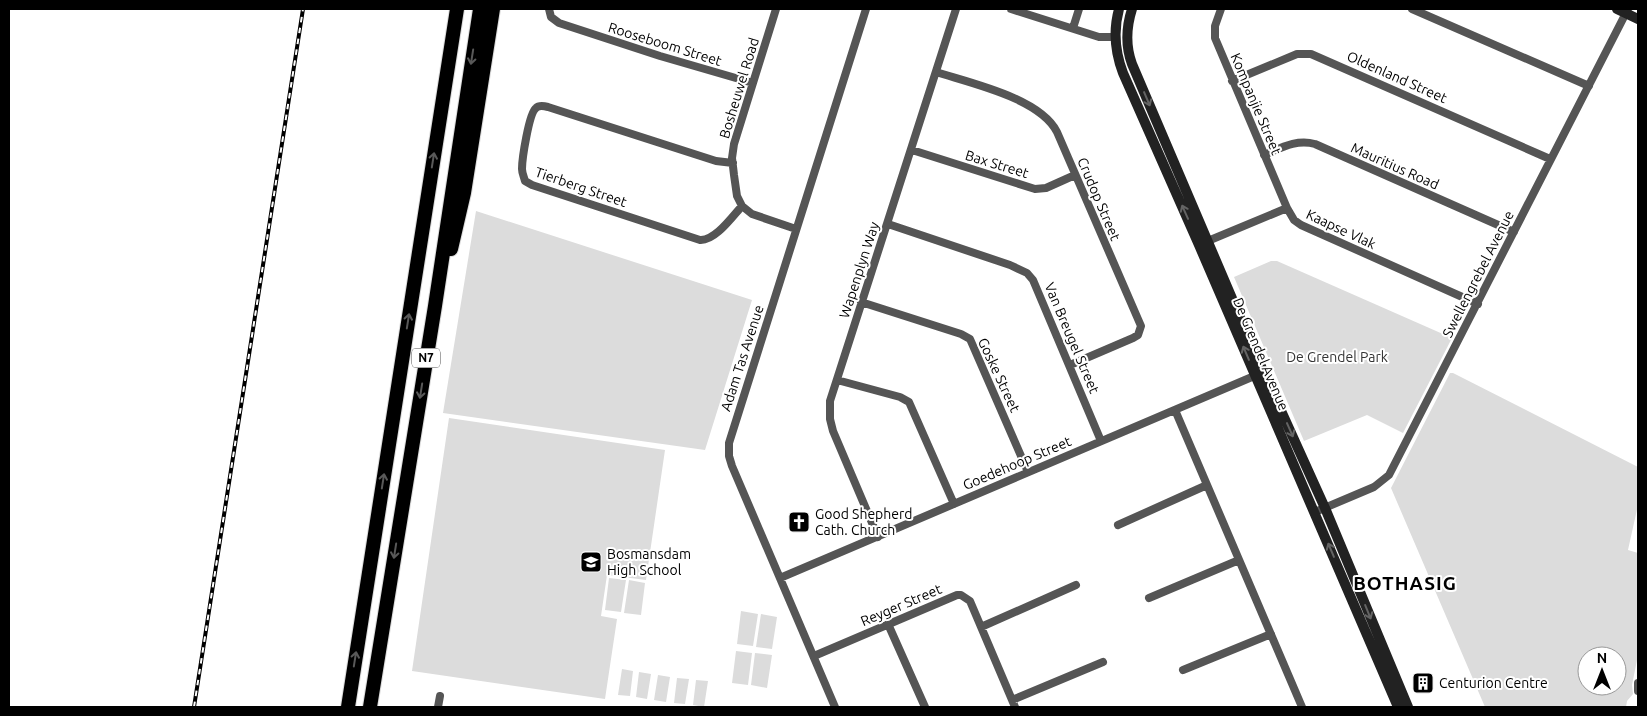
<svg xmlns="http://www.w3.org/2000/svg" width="1647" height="716" viewBox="0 0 1647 716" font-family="Ubuntu,sans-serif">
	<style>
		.green { fill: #dcdcdc; fill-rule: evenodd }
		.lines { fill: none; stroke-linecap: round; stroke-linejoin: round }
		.highway-casing { stroke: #dbdbdb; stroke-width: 16 }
		.street { stroke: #555; stroke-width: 8 }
		.secondary { stroke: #222; stroke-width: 10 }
		.highway { stroke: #000; stroke-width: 14 }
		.rail-casing { stroke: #000; stroke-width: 4 }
		.rail { stroke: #fff; stroke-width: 2; stroke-dasharray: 5.5; stroke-linecap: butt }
		.oneway { stroke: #595959 }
		.oneway2 { stroke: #646464 }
		.labels { text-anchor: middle; stroke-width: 4; stroke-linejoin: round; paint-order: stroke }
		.shield { fill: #fff; stroke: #4c4c4c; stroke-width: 1 }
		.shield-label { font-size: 12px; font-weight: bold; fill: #000 }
		.street-label { font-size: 14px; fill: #000; stroke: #fff }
		.park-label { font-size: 14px; fill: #333; stroke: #fff }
		.poi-label { font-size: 14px; fill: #000; stroke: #fff; text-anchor: start }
		.district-label { font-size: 19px; font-weight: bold; letter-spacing: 1px; fill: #000; stroke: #fff }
	</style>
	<rect width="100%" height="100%" fill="#fff"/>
	<path class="green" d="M 476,211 L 752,300 L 705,450 L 443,413 Z
		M 1271,261 L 1277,261 L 1452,338 L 1403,433 L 1367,415 L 1304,441 L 1234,277 Z
		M 1450,373 L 1453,373 L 1638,467 L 1638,505 L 1628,550 L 1638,553 L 1638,655 L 1632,685 L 1633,694 L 1627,701 L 1626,707 L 1485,707 L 1391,488 ZM 1587,656 L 1617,656 L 1617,686 L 1587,686 Z
		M 449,418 L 665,450 L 646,580 L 607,575 L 601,616 L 617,619 L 605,699 L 412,671 Z
		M 609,578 L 626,580 L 621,612 L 605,610 Z
		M 629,580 L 645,583 L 641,615 L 624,613 Z
		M 741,611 L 758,614 L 753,646 L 737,644 Z
		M 761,614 L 777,617 L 772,649 L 756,647 Z
		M 736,651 L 752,653 L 748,685 L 732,683 Z
		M 755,653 L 772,655 L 767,688 L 751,685 Z
		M 622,669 L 633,671 L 630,696 L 618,695 Z
		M 639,672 L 651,674 L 647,699 L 636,697 Z
		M 658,675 L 670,677 L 666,702 L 654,700 Z
		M 677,678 L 689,679 L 685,704 L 674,703 Z
		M 696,680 L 708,681 L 704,707 L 693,705 Z"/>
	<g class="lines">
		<g class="highway-casing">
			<path id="highway" d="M 451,249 L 464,193 L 493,9
				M 348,707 L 457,9
				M 370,707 L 435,306 L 480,9"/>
		</g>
		<path class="street" d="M 549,9 L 551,17 L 559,23 L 660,56 L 753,83
			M 776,9 L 734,144 L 732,158 L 734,175 L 737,196 L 742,206 L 752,214 L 796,229
			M 1011,9 L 1099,37 L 1114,37
			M 1221,9 L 1215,26 L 1215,38 L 1287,208
			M 1412,9 L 1589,86
			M 1073,28 L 1079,9
			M 936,72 C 970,83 1040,98 1057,132 L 1141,326 L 1138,335 L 1133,338 L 1070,365
			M 1232,81 L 1297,54 L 1311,54 L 1550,159
			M 912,150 L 1035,189 L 1046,188 L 1075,175
			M 1264,155 C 1281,148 1296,139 1315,144 L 1514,232
			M 733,163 L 716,161 L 548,107 C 544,106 539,105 536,108 C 529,113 522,159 522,169 C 522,173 524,177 525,181 L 532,185 L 700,240 C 715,241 732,217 742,206
			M 888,224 L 1010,265 L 1027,273 L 1033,280 L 1101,441
			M 1203,243 L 1287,208 L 1294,220 L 1301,225 L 1478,304
			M 861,302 L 961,334 L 970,339 L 1028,472
			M 837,380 L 900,397 L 909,402 L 954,504
			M 1175,410 L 1302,707
			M 1315,512 L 1374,487 L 1389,475 L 1628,9
			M 1118,525 L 1207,485
			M 878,537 L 833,431 L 830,419 L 830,401 L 956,9
			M 780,578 L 1259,374
			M 1149,598 L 1239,560
			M 888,624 L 925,707
			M 981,627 L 1076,585
			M 814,656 L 957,595 L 961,595 L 970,601 L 1015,707
			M 1183,670 L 1271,634
			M 1638,683 L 1638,691
			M 1012,700 L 1103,662
			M 438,707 L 440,696
			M 835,707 L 732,466 L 729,456 L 729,443 L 866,9"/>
		<path class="secondary" d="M 1119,9 C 1113,31 1115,52 1123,73 L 1199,245 L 1398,707
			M 1132,9 C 1126,28 1125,45 1132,64 L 1263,371 L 1325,508 L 1408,707
			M 1617,9 L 1638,19"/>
		<use href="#highway" class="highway"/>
		<g class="rail-casing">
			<path id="rail" d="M 194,707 L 303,9"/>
		</g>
		<use href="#rail" class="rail"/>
	</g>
	<defs><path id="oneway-shaft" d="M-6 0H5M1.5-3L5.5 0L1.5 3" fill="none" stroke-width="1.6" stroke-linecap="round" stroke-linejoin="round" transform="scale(1.25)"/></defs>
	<g class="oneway">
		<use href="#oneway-shaft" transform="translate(472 57) rotate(99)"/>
		<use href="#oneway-shaft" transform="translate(433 160) rotate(-81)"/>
		<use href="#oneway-shaft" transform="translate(408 321) rotate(-81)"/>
		<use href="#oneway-shaft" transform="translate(421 391) rotate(99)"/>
		<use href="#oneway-shaft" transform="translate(383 481) rotate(-81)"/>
		<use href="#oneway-shaft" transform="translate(395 551) rotate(99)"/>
		<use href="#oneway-shaft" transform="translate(355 659) rotate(-81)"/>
	</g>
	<g class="oneway2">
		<use href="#oneway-shaft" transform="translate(1147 99) rotate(67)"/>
		<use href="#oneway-shaft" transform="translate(1185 212) rotate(-114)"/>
		<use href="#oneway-shaft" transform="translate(1246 353) rotate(-113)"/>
		<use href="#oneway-shaft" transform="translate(1290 430) rotate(66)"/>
		<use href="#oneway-shaft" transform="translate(1331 550) rotate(-113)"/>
		<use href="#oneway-shaft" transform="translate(1368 612) rotate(68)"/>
	</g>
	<defs>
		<g id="church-square" transform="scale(1.125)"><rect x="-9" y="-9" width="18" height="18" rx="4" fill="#000" stroke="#fff"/><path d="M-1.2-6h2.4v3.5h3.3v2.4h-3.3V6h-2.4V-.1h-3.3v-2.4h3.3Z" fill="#fff"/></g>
		<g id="school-square" transform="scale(1.125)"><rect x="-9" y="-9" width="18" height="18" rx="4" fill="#000" stroke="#fff"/><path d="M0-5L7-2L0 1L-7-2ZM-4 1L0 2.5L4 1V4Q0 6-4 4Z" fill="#fff"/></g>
		<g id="building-square" transform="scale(1.125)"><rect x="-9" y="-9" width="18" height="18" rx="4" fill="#000" stroke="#fff"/><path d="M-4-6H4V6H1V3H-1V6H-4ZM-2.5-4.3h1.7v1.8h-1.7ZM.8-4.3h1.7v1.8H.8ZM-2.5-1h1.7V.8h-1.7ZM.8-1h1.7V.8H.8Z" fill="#fff"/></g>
	</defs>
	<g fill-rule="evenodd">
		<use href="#church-square" x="799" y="522"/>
		<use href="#school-square" x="591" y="562"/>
		<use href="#building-square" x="1423" y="683"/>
	</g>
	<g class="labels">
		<rect class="shield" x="412" y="348.5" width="28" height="19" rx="4"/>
		<g class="shield-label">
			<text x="426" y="362">N7</text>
		</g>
		<g class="street-label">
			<text transform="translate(665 44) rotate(17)" y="5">Rooseboom Street</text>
			<text transform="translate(1397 77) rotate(24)" y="5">Oldenland Street</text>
			<text transform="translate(739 88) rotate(-73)" y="5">Bosheuwel Road</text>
			<text transform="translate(1256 104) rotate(67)" y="5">Kompanjie Street</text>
			<text transform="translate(997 164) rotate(17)" y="5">Bax Street</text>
			<text transform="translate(1395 166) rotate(24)" y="5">Mauritius Road</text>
			<text transform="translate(581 187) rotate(19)" y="5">Tierberg Street</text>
			<text transform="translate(1099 199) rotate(67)" y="5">Crudop Street</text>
			<text transform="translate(1341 229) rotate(25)" y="5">Kaapse Vlak</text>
			<text transform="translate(859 270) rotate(-72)" y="5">Wapenplyn Way</text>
			<text transform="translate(1478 274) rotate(-63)" y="5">Swellengrebel Avenue</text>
			<text transform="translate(1072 338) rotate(67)" y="5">Van Breugel Street</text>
			<text transform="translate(1261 354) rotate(67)" y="5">De Grendel Avenue</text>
			<text transform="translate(742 358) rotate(-72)" y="5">Adam Tas Avenue</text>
			<text transform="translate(999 375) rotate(65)" y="5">Goske Street</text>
			<text transform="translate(1017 463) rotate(-23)" y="5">Goedehoop Street</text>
			<text transform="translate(901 605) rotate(-23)" y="5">Reyger Street</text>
		</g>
		<g class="park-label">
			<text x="1337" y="362">De Grendel Park</text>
		</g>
		<g class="poi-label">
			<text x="815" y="519">Good Shepherd<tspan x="815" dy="16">Cath. Church</tspan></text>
			<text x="607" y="559">Bosmansdam<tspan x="607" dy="16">High School</tspan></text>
			<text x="1439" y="688">Centurion Centre</text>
		</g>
		<g class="district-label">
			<text x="1405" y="590">BOTHASIG</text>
		</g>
	</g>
	<rect width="1647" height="716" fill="none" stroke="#000000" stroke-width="20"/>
	<g transform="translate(1602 671)"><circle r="24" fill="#ffffff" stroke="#999999"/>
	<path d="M0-4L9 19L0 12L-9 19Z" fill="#000000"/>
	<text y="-8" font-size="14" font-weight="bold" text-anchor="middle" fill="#000000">N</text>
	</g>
</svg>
